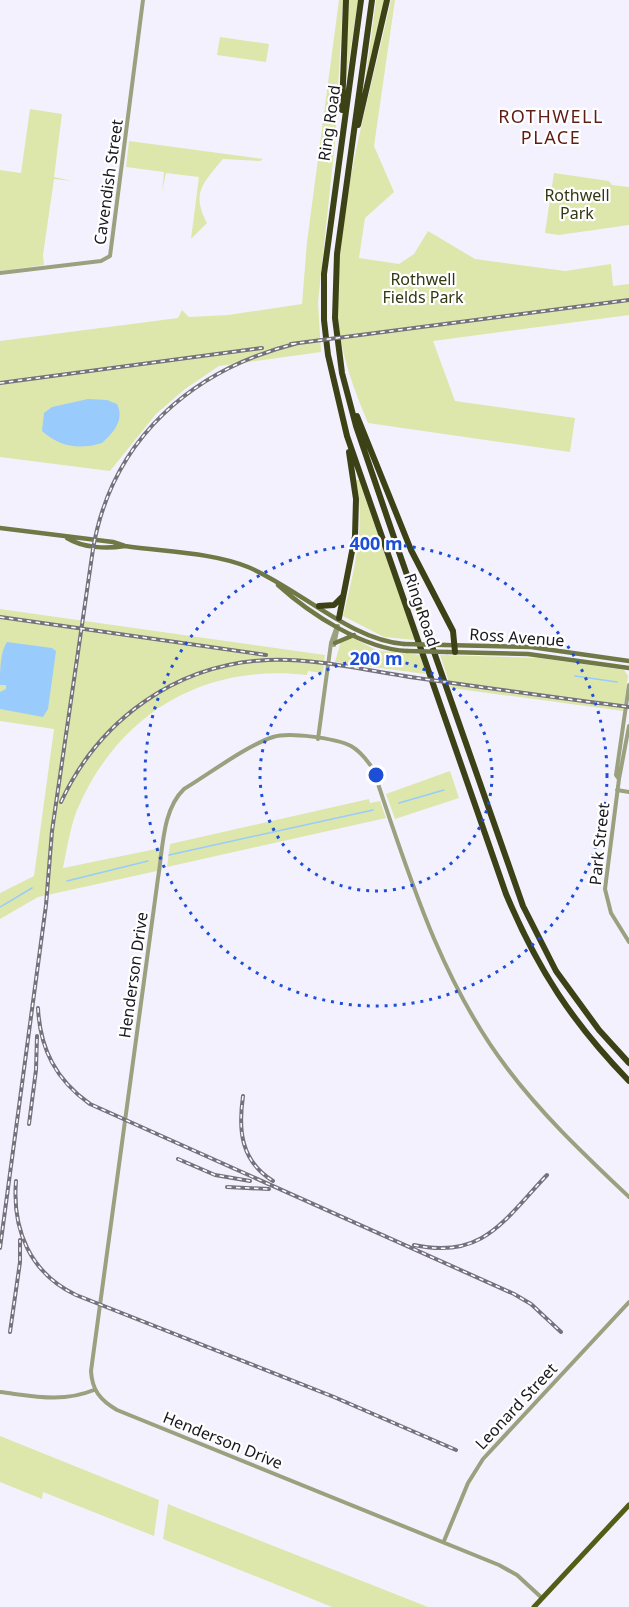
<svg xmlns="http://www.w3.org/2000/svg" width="629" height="1607" viewBox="0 0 629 1607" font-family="'Noto Sans',sans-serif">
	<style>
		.green { fill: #dde6ab }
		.water { fill: #9acbfd }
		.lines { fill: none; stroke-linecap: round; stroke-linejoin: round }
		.stream { stroke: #9acbfd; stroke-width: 1.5 }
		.tertiary { stroke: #9aa17e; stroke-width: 4 }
		.secondary { stroke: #707945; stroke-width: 4.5 }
		.primary { stroke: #535d15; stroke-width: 5 }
		.motorway { stroke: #3c4216; stroke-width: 6 }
		.rail-casing { stroke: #75727d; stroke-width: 4 }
		.rail { stroke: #fff; stroke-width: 1.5; stroke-dasharray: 4.5; stroke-linecap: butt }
		.secondary-bridge { stroke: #707945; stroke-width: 4.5 }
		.ring { fill: none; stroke: #1d4ed8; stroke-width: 3; stroke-dasharray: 3 6 }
		.labels { text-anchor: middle; stroke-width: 4.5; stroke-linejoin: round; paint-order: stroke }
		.street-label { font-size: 16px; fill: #19171f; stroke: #fff }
		.park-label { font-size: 16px; fill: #333712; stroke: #fff }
		.neighbourhood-label { font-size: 18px; letter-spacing: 1.5px; fill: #601c15; stroke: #fff }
		.centre { fill: #1d4ed8; stroke: #fff; stroke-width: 3 }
		.ring-label { font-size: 18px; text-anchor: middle; font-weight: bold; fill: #1d4ed8; stroke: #fff; stroke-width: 4.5; stroke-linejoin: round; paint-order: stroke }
	</style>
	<rect width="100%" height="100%" fill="#f4f1fe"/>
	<path class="green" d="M 339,0 L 343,0 L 335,142 L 318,302 L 321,352 L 219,366 L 185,389 L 156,414 L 110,471 L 0,457 L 0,341 L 178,318 L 182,310 L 189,317 L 228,315 L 302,304 L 307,242 Z
		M 348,0 L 358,0 L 345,87 Z
		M 376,0 L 385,0 L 365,82 Z
		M 391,0 L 395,0 L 374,146 L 394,192 L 365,218 L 359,258 L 399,264 L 414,254 L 428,231 L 475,259 L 565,271 L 611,264 L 613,286 L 629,284 L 629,315 L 433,341 L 455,401 L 575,418 L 570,452 L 368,423 C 354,390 341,355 338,319 C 332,221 370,96 391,0 Z
		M 220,37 L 269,44 L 266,62 L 217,55 Z
		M 30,109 L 62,114 L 54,177 L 72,181 L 54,179 L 43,255 L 44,265 L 0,271 L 0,170 L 21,173 Z
		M 129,141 L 263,159 L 260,161 L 223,159 C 203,183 191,193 207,223 L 191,239 L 199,177 L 166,173 L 162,192 L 164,172 L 126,167 Z
		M 554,173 L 609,181 L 612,185 L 629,187 L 629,225 L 559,235 L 545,233 Z
		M 356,480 L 359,480 L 415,640 L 384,637 L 343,616 C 354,572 366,526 356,480 Z
		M 0,609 L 325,655 L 323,673 L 308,671 L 307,675 C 203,663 118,714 77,810 C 70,828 67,849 63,868 L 161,848 L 157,871 L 38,897 L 0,919 L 0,893 L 34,876 L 54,729 L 0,721 Z
		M 351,637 L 376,650 L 420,655 L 426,674 L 335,662 L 341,641 Z
		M 440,655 L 539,658 L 624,670 L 628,676 L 623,711 L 451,688 Z
		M 450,771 L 459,798 L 395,819 L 386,794 Z
		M 369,799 L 370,803 L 380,801 L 386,818 L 167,867 L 170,844 Z
		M 0,1436 L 159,1500 L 154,1536 L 43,1492 L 42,1499 L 0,1482 Z
		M 168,1504 L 180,1509 L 428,1607 L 332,1607 L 163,1539 Z"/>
	<path class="water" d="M 88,399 L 107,400 L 117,404 C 125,420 113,433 102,443 C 79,450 60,447 42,431 L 44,413 L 52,407 Z
		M 7,642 L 52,648 L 56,651 L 48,709 L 43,717 L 0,709 L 0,692 L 6,689 L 6,685 L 0,685 C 0,672 0,652 7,642 Z"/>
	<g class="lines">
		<path class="stream" d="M 575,676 L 617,682
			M 399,803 L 444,790
			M 169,855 L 373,810
			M 67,881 L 148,861
			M 0,907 L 32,888"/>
		<path class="tertiary" d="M 0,273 L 101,261 L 110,256 L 143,0
			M 334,645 L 338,626
			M 629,726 L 619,779 L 605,889 L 611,913 L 629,942
			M 318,739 L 331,643 L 337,626
			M 619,779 L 616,775 L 629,685
			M 617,790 L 629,792
			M 0,1392 C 33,1396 62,1403 94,1390
			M 444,1541 L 468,1483 L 483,1459 L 629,1302
			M 542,1598 L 517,1575 L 499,1565 L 117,1410 C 100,1400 92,1390 91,1371 L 158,878 C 163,849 162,810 184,789 C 209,774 246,746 273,737 C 289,732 335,738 351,746 C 360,751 367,760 373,769 C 408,872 440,980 507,1068 C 543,1116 586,1156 629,1197"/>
		<path class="secondary" d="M 0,528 L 113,542 L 125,546 C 164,552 211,552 248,567 C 298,588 352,641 404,644
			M 67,538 C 83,548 106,549 125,546
			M 278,585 C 310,614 364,649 407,651
			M 335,643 L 354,635
			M 445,645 L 531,647 L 629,661
			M 447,652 L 528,654 L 629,668"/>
		<path class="primary" d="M 534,1607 L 629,1505"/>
		<path class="motorway" d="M 361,0 L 324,274 L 324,320 L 328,355 L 347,436 L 506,894 C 538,970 572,1022 629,1081
			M 372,0 L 337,254 L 335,318 L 342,373 L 356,426 L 400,555 L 523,906 L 556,971 L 599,1030 L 629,1063
			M 342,110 L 346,0
			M 358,125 L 387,0
			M 357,416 L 411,550 L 453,631 L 455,652
			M 319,606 L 334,605 L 343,596
			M 339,618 L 355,536 L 356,499 L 349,452"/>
		<g class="rail-casing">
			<path id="rail" d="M 291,344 L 629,300
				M 0,383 L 262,348
				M 0,617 L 266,655
				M 61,802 C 99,720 176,664 268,660 C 317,658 368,671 417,678 C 487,688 558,698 629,707
				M 38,1008 C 40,1049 56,1080 90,1104 L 514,1294 L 531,1304 L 561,1332
				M 243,1096 C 238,1131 241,1161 273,1181
				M 29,1124 L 36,1070 L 37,1036
				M 178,1159 L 215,1175 L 250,1181
				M 16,1181 C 12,1230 30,1273 76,1295 L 334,1397 L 456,1450
				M 227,1187 L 269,1189
				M 414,1245 C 483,1260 504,1220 547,1175
				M 0,1248 L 46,905 L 52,831 L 93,549 C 112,438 193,369 298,343
				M 10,1332 L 20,1262 L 20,1240"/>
		</g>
		<use href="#rail" class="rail"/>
		<path class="secondary-bridge" d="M 404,644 L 445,645
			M 407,651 L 447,652"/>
	</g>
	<g class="ring">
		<circle cx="376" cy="775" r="116"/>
		<circle cx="376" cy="775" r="231"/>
	</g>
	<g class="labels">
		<g class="street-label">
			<text transform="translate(329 123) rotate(-82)" y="6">Ring Road</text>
			<text transform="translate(108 182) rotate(-82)" y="6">Cavendish Street</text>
			<text transform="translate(422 610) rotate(71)" y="6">Ring Road</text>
			<text transform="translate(517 637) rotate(4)" y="6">Ross Avenue</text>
			<text transform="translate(599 844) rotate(-84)" y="6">Park Street</text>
			<text transform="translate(133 975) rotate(-82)" y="6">Henderson Drive</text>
			<text transform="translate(516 1406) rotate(-47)" y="6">Leonard Street</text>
			<text transform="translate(223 1440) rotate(22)" y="6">Henderson Drive</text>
		</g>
		<g class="park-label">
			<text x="577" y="201">Rothwell<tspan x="577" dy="18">Park</tspan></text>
			<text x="423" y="285">Rothwell<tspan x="423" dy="18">Fields Park</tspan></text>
		</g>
		<g class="neighbourhood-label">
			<text x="551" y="123">ROTHWELL<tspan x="551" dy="21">PLACE</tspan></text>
		</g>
	</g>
	<circle cx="376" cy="775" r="9" class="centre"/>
	<g class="ring-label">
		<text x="376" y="550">400 m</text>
		<text x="376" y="665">200 m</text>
	</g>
</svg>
